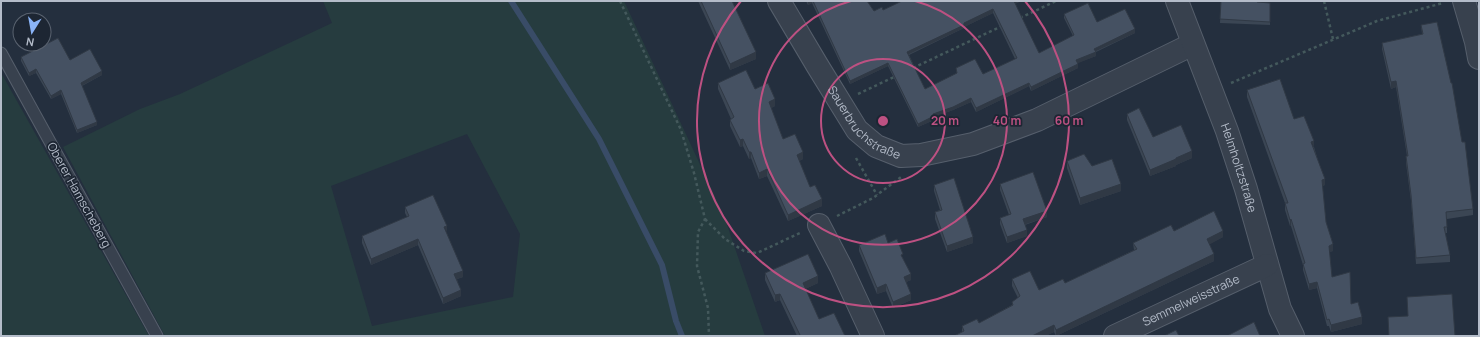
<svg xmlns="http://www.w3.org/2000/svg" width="1480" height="337" viewBox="0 0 1480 337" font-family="Manrope,sans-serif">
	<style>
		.green { fill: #263c3f; fill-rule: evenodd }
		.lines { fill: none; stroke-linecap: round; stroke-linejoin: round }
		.stream { stroke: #394c67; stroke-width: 6 }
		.lane-casing { stroke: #565f6c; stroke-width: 13 }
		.street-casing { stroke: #565f6c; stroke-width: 24 }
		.path { stroke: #44595c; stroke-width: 2.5; stroke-dasharray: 3 3; stroke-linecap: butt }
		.lane { stroke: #38414e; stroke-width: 11 }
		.street { stroke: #38414e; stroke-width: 22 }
		.wall { fill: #3b4654; fill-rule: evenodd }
		.shaded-wall { fill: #303945 }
		.building { fill: #455162; stroke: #303945; fill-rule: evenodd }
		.ring { fill: none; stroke: #bd5182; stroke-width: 2 }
		.labels { text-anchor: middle; stroke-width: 3.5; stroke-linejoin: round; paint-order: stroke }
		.street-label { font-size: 12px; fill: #b4bcc9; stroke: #1d2633 }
		.centre { fill: #bd5182; stroke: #1d2633; stroke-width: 2 }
		.ring-label { font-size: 12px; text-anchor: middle; font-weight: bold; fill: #bd5182; stroke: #1d2633; stroke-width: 3.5; stroke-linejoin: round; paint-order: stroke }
	</style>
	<rect width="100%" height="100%" fill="#242f3e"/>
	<path class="green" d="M 323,1 L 624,1 L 724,216 L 765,336 L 165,336 L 63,147 L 140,109 L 180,94 L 332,23 ZM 467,134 L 520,234 L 513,297 L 372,326 L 331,186 Z
		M 1,73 L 4,78 L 149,336 L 1,336 Z"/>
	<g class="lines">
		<path class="stream" d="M 511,1 L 599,139 L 662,265 L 676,321 L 682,336"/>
		<g class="lane-casing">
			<path id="lane" d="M 1,53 L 157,336"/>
		</g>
		<g class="street-casing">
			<g id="street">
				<path id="s1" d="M 779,1 L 817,65 L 857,130 L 876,146 L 901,156 L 921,155 L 973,144 L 1037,120 L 1193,44"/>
				<path id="s2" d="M 1177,1 L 1227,131 L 1246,189 L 1280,309 L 1293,336"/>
				<path d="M 1464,1 L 1476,42 L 1479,58"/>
				<path d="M 819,225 L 841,267 L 873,336"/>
				<path id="s3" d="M 1115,336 L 1267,265"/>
			</g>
		</g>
		<path class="path" d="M 620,1 L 681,130 L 694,173 L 705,219 L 698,232 L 697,266 L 708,308 L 709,336
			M 1324,1 L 1333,39
			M 1020,18 L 1056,1
			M 913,68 L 1002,26
			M 1231,83 L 1377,21 L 1443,3
			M 858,94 L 896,76
			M 856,158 L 877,195
			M 837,216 L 873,198 L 901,177
			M 705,219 L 725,239 L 744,251 L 757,253 L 800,233"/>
		<use href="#lane" class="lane"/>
		<use href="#street" class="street"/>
	</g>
	<path class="wall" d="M 698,1 L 732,1 L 756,59 L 730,70 Z
		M 806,1 L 867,1 L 874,11 L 883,10 L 902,1 L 1021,1 L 1015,4 L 1039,53 L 1073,36 L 1064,18 L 1064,14 L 1097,22 L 1135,33 L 1096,52 L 1096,56 L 1077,63 L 1078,68 L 1031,91 L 1029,86 L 976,112 L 971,102 L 953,110 L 934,117 L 934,120 L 918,127 L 888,66 L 850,84 L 812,3 L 808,5 ZM 993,13 L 1015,59 L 983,74 L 956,68 L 957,74 L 925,89 L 909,55 L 964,28 L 964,27 Z
		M 1221,1 L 1270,3 L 1270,25 L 1220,23 Z
		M 1421,25 L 1473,209 L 1473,215 L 1447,219 L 1447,233 L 1445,233 L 1450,255 L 1450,262 L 1416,264 L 1411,201 L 1406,163 L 1406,156 L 1407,156 L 1396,87 L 1391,89 L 1382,49 L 1382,43 L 1422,34 Z
		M 21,57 L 70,60 L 102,75 L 82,86 L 97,125 L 77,133 L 61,94 L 51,99 L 36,73 L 29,76 L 21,61 Z
		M 718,83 L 755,89 L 775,106 L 771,108 L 783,139 L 803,159 L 799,161 L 810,187 L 822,206 L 788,221 L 767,176 L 759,179 L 751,158 L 749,159 L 743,146 L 740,147 L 730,126 L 730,120 L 731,119 L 718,89 Z
		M 1247,90 L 1314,147 L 1325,185 L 1322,186 L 1326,222 L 1333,251 L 1329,252 L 1332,277 L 1351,304 L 1362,324 L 1331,332 L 1329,326 L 1327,326 L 1317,288 L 1309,290 L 1303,270 L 1303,265 L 1291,226 L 1290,226 L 1285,210 L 1285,203 L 1247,97 Z
		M 1127,114 L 1153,137 L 1192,158 L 1176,165 L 1176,166 L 1150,176 L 1127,120 Z
		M 1067,161 L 1092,166 L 1121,191 L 1080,205 L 1067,168 Z
		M 1000,184 L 1047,217 L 1025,225 L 1027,236 L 1007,243 L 1000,224 L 1000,218 L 1009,215 L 1000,190 Z
		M 934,185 L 973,243 L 947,252 L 935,219 L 935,212 L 940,210 L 934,191 Z
		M 405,207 L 446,232 L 463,277 L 457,279 L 461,296 L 443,304 L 418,245 L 371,265 L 362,243 L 362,236 L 407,217 L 405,213 Z
		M 1174,231 L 1223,237 L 1209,244 L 1214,261 L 1056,336 L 1054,332 L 1045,336 L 954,336 L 962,332 L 962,326 L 979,323 L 1012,305 L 1012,302 L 1018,298 L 1012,286 L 1012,279 L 1039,290 L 1065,283 L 1134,250 L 1133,243 Z
		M 888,243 L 903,258 L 911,280 L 906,282 L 911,300 L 893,308 L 886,291 L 877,294 L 859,251 L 859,245 Z
		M 765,273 L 818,283 L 805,289 L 819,319 L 845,336 L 797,336 L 780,300 L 775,302 L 765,280 Z"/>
	<path class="shaded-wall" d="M 808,1 L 812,1 L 812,3 L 808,5 Z
		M 1014,1 L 1021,1 L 1014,4 Z
		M 993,9 L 993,13 L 964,27 L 964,28 L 907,55 L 907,52 L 964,23 Z
		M 1135,29 L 1135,33 L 1094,52 L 1094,49 Z
		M 756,52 L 756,59 L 730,70 L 730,64 Z
		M 1096,52 L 1096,56 L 1076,64 L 1076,60 Z
		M 888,63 L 888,66 L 850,84 L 850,81 Z
		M 1078,64 L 1078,68 L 1031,91 L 1031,87 Z
		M 36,69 L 36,73 L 29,76 L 29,73 Z
		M 102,71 L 102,75 L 81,86 L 81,83 Z
		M 1396,81 L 1396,87 L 1391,89 L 1391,82 Z
		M 1029,83 L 1029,86 L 976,112 L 976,108 Z
		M 61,90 L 61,94 L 51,99 L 51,96 Z
		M 971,98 L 971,102 L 953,110 L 934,117 L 934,120 L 918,127 L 918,124 L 933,114 Z
		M 775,99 L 775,106 L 769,109 L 769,102 Z
		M 97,122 L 97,125 L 77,133 L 77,130 Z
		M 743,139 L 743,146 L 740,147 L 740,140 Z
		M 1314,141 L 1314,147 L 1311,142 Z
		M 1192,151 L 1192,158 L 1176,165 L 1176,166 L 1150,176 L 1150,170 Z
		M 749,152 L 751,152 L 751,158 L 749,159 Z
		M 803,152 L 803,159 L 797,162 L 797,155 Z
		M 767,169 L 767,176 L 759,179 L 759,173 Z
		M 1325,179 L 1325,185 L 1322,186 L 1322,180 Z
		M 1121,184 L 1121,191 L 1080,205 L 1080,198 Z
		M 822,199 L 822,206 L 788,221 L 788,215 Z
		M 1047,211 L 1047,217 L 1023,225 L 1023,219 Z
		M 1291,219 L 1291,226 L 1290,226 L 1290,220 Z
		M 447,226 L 447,232 L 444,227 Z
		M 1027,230 L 1027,236 L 1007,243 L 1007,237 Z
		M 1223,231 L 1223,237 L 1207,246 L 1207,239 Z
		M 973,237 L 973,243 L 947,252 L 947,246 Z
		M 418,239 L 418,245 L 371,265 L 371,259 Z
		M 1333,244 L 1333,251 L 1329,252 L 1329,246 Z
		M 1214,254 L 1214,261 L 1056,336 L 1056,330 Z
		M 463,271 L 463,277 L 454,280 L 454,274 Z
		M 911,274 L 911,280 L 904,283 L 904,277 Z
		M 818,276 L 818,283 L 803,290 L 803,283 Z
		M 1317,282 L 1317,288 L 1309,290 L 1309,284 Z
		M 886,284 L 886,291 L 877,294 L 877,288 Z
		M 461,290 L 461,296 L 443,304 L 443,298 Z
		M 780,294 L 780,300 L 775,302 L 775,295 Z
		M 911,294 L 911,300 L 893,308 L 893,302 Z
		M 1362,317 L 1362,324 L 1331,332 L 1331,325 Z
		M 1054,325 L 1054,332 L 1045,336 L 1032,336 Z"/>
	<path class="building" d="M 701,1 L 732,1 L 756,52 L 730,64 Z
		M 813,1 L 867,1 L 874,11 L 882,7 L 883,10 L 902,1 L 1014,1 L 1039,53 L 1074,35 L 1064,14 L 1088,3 L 1097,22 L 1125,9 L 1135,29 L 1094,49 L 1096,52 L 1076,60 L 1078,64 L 1031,87 L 1029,83 L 976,108 L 971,98 L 953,107 L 933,114 L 934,116 L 918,124 L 888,63 L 850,81 ZM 993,9 L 1017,58 L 983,74 L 975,59 L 956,68 L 957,73 L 925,89 L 907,52 L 964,25 L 964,23 Z
		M 1221,1 L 1257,1 L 1257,2 L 1270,3 L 1270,22 L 1220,19 Z
		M 1437,22 L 1451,83 L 1452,83 L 1462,142 L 1465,142 L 1473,209 L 1446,212 L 1447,227 L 1444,227 L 1450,255 L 1416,258 L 1411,195 L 1406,156 L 1408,156 L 1396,81 L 1391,82 L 1382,43 L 1423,34 L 1421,25 Z
		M 58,38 L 70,60 L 90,49 L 102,71 L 81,83 L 97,122 L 77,130 L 61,90 L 51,96 L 36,69 L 29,73 L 21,57 Z
		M 746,70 L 755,89 L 768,83 L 775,99 L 769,102 L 783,139 L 795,134 L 803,152 L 797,155 L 810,187 L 815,185 L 822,199 L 788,215 L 767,169 L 759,173 L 751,152 L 749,152 L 743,139 L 740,140 L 730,120 L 734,117 L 718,83 Z
		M 1280,79 L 1294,119 L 1304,116 L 1314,141 L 1311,142 L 1325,179 L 1322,180 L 1326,222 L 1333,244 L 1329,246 L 1332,277 L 1350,272 L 1351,304 L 1358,302 L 1362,317 L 1331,325 L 1329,319 L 1327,320 L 1317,282 L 1309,284 L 1303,264 L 1305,263 L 1291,219 L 1290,220 L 1285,203 L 1288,203 L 1247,90 Z
		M 1139,108 L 1153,137 L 1181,125 L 1192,151 L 1176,158 L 1176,159 L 1150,170 L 1127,114 Z
		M 1084,154 L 1092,166 L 1112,159 L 1121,184 L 1080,198 L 1067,161 Z
		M 1033,172 L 1047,211 L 1023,219 L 1027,230 L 1007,237 L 1000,218 L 1011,214 L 1000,184 Z
		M 954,178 L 973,237 L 947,246 L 935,212 L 942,210 L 934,185 Z
		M 433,195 L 447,226 L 444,227 L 463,271 L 454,274 L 461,290 L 443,298 L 418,239 L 371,259 L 362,236 L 409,216 L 405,207 Z
		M 1214,211 L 1223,231 L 1207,239 L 1214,254 L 1056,330 L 1054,325 L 1032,336 L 954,336 L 964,331 L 962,326 L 977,319 L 979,323 L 1013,305 L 1012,302 L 1020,296 L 1012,279 L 1030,271 L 1039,290 L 1063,279 L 1065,283 L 1137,249 L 1133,243 L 1171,225 L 1174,231 Z
		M 885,234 L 888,243 L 897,239 L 903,254 L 901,255 L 911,274 L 904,277 L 911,294 L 893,302 L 886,284 L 877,288 L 859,245 Z
		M 808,254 L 818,276 L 803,283 L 819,319 L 834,313 L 845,336 L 798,336 L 800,335 L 780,294 L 775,295 L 765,273 Z
		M 1452,294 L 1455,336 L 1389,336 L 1388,317 L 1408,316 L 1407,297 Z
		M 1254,322 L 1260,336 L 1227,336 Z
		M 1176,330 L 1179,336 L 1164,336 Z"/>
	<g class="ring">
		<circle cx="883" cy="121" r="62"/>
		<path d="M915 1A124 124 0 1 1 851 1"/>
		<path d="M1025 1A186 186 0 1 1 741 1"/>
	</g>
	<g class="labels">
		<g class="street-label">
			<text dy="4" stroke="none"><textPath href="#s1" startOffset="151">Sauerbruchstraße</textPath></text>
			<text dy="4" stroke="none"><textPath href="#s2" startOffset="178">Helmholtzstraße</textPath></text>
			<text transform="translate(79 195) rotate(61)" y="4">Oberer Hamscheberg</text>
			<text dy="4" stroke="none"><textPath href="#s3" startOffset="84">Semmelweisstraße</textPath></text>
		</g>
	</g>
	<circle cx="883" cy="121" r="6" class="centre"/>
	<g class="ring-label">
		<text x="945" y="125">20 m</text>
		<text x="1007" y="125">40 m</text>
		<text x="1069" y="125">60 m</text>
	</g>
	<rect width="1480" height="337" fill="none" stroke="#b4bcc9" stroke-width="4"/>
	<g transform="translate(32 32) rotate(191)"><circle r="19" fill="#1d2633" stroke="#59626f"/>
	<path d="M0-3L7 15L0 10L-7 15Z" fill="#8ab4f8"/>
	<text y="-6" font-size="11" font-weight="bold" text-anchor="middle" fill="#b4bcc9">N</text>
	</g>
</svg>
